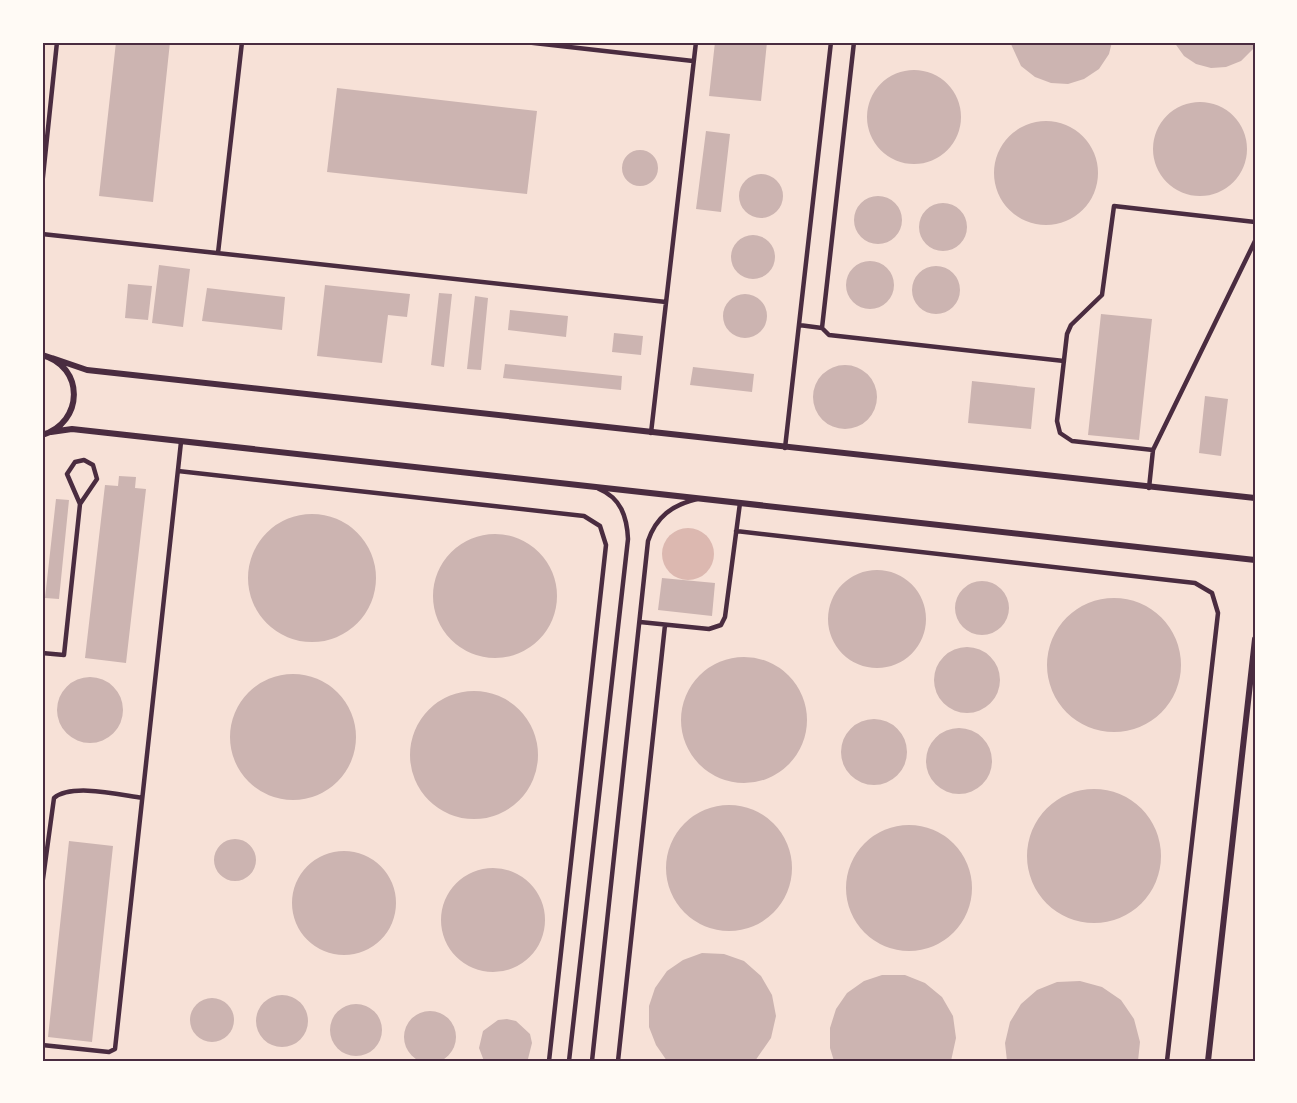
<svg xmlns="http://www.w3.org/2000/svg" width="1297" height="1103" viewBox="0 0 1297 1103" font-family="Mulish,sans-serif">
	<style>
		.water { fill: #dcb8b0 }
		.building { fill: #ccb4b1 }
		.lines { fill: none; stroke-linecap: round; stroke-linejoin: round }
		.service { stroke: #4a2c40; stroke-width: 4.5 }
		.minor { stroke: #4a2c40; stroke-width: 6 }
		.neatline { fill: none; stroke: #4a2c40; stroke-width: 2 }
	</style>
	<rect width="100%" height="100%" fill="#f7e1d7"/>
	<path class="water" d="M662 554a26 26 0 1 1 52 0a26 26 0 1 1-52 0Z"/>
	<path class="building" d="M 116,42 L 170,42 L 153,202 L 99,196 Z
		M 715,42 L 767,42 L 761,101 L 709,96 Z
		M 1010,42 L 1112,42 L 1109,54 L 1099,69 L 1084,79 L 1068,84 L 1051,83 L 1035,77 L 1021,66 Z
		M 1174,42 L 1255,42 L 1255,47 L 1241,61 L 1226,67 L 1211,68 L 1196,64 L 1184,56 Z
		M867 117a47 47 0 1 1 94 0a47 47 0 1 1-94 0Z
		M 337,88 L 537,111 L 527,194 L 327,172 Z
		M1153 149a47 47 0 1 1 94 0a47 47 0 1 1-94 0Z
		M994 173a52 52 0 1 1 104 0a52 52 0 1 1-104 0Z
		M 706,131 L 730,134 L 721,212 L 696,209 Z
		M622 168a18 18 0 1 1 36 0a18 18 0 1 1-36 0Z
		M739 196a22 22 0 1 1 44 0a22 22 0 1 1-44 0Z
		M854 220a24 24 0 1 1 48 0a24 24 0 1 1-48 0Z
		M919 227a24 24 0 1 1 48 0a24 24 0 1 1-48 0Z
		M731 257a22 22 0 1 1 44 0a22 22 0 1 1-44 0Z
		M846 285a24 24 0 1 1 48 0a24 24 0 1 1-48 0Z
		M 159,265 L 190,269 L 183,327 L 152,323 Z
		M912 290a24 24 0 1 1 48 0a24 24 0 1 1-48 0Z
		M 128,284 L 152,286 L 148,320 L 125,318 Z
		M 325,285 L 410,294 L 407,317 L 388,315 L 382,363 L 317,356 Z
		M 207,288 L 285,297 L 282,330 L 202,321 Z
		M 439,293 L 452,294 L 444,367 L 431,365 Z
		M723 316a22 22 0 1 1 44 0a22 22 0 1 1-44 0Z
		M 475,296 L 488,298 L 481,370 L 467,369 Z
		M 510,310 L 568,316 L 566,337 L 508,330 Z
		M 1101,314 L 1152,319 L 1139,440 L 1088,435 Z
		M 614,333 L 643,336 L 641,355 L 612,352 Z
		M 505,364 L 622,376 L 621,390 L 503,378 Z
		M813 397a32 32 0 1 1 64 0a32 32 0 1 1-64 0Z
		M 693,367 L 754,374 L 752,392 L 690,385 Z
		M 972,381 L 1035,388 L 1031,429 L 968,423 Z
		M 1205,396 L 1228,399 L 1221,456 L 1199,453 Z
		M 119,476 L 136,477 L 135,488 L 146,489 L 126,663 L 85,658 L 105,485 L 118,486 Z
		M 56,499 L 69,500 L 59,599 L 45,598 Z
		M248 578a64 64 0 1 1 128 0a64 64 0 1 1-128 0Z
		M433 596a62 62 0 1 1 124 0a62 62 0 1 1-124 0Z
		M828 619a49 49 0 1 1 98 0a49 49 0 1 1-98 0Z
		M 662,578 L 715,583 L 712,616 L 658,610 Z
		M955 608a27 27 0 1 1 54 0a27 27 0 1 1-54 0Z
		M1047 665a67 67 0 1 1 134 0a67 67 0 1 1-134 0Z
		M934 680a33 33 0 1 1 66 0a33 33 0 1 1-66 0Z
		M681 720a63 63 0 1 1 126 0a63 63 0 1 1-126 0Z
		M230 737a63 63 0 1 1 126 0a63 63 0 1 1-126 0Z
		M57 710a33 33 0 1 1 66 0a33 33 0 1 1-66 0Z
		M410 755a64 64 0 1 1 128 0a64 64 0 1 1-128 0Z
		M841 752a33 33 0 1 1 66 0a33 33 0 1 1-66 0Z
		M926 761a33 33 0 1 1 66 0a33 33 0 1 1-66 0Z
		M1027 856a67 67 0 1 1 134 0a67 67 0 1 1-134 0Z
		M666 868a63 63 0 1 1 126 0a63 63 0 1 1-126 0Z
		M846 888a63 63 0 1 1 126 0a63 63 0 1 1-126 0Z
		M214 860a21 21 0 1 1 42 0a21 21 0 1 1-42 0Z
		M 69,841 L 113,846 L 92,1042 L 48,1037 Z
		M292 903a52 52 0 1 1 104 0a52 52 0 1 1-104 0Z
		M441 920a52 52 0 1 1 104 0a52 52 0 1 1-104 0Z
		M 702,953 L 724,954 L 744,961 L 761,976 L 772,995 L 776,1016 L 771,1038 L 755,1061 L 667,1061 L 656,1045 L 649,1027 L 649,1006 L 655,988 L 667,971 L 683,960 Z
		M 882,975 L 905,975 L 925,983 L 942,997 L 953,1016 L 956,1038 L 951,1061 L 834,1061 L 830,1048 L 830,1028 L 836,1009 L 847,993 L 864,981 Z
		M 1080,981 L 1102,987 L 1121,1000 L 1134,1019 L 1140,1042 L 1138,1061 L 1007,1061 L 1005,1043 L 1010,1022 L 1021,1004 L 1037,990 L 1057,982 Z
		M256 1021a26 26 0 1 1 52 0a26 26 0 1 1-52 0Z
		M190 1020a22 22 0 1 1 44 0a22 22 0 1 1-44 0Z
		M330 1030a26 26 0 1 1 52 0a26 26 0 1 1-52 0Z
		M404 1037a26 26 0 1 1 52 0a26 26 0 1 1-52 0Z
		M 507,1019 L 516,1021 L 530,1034 L 532,1043 L 528,1059 L 484,1061 L 479,1048 L 483,1031 L 498,1020 Z"/>
	<g class="lines">
		<path class="service" d="M 525,42 L 693,61
			M 42,186 L 57,42
			M 1255,222 L 1114,206 L 1102,295 L 1071,325 L 1067,334 L 1057,421 L 1060,433 L 1072,441 L 1153,450 L 1255,241
			M 42,234 L 666,302
			M 218,253 L 242,42
			M 799,325 L 822,328 L 829,335 L 1064,361
			M 822,328 L 854,42
			M 651,433 L 696,42
			M 785,448 L 831,42
			M 84,460 L 93,465 L 97,479 L 80,504 L 67,474 L 75,462 Z
			M 178,471 L 584,516 L 600,526 L 606,545 L 549,1061
			M 1149,488 L 1153,450
			M 736,531 L 1195,583 L 1212,593 L 1218,613 L 1167,1061
			M 640,622 L 709,629 L 721,625 L 725,617 L 740,503
			M 42,653 L 64,655 L 80,504
			M 42,886 L 54,798 C 72,783 120,795 142,798
			M 42,1045 L 109,1052 L 115,1049 L 181,442
			M 569,1061 L 628,539 C 627,517 621,498 599,489
			M 592,1061 L 648,541 C 656,517 672,505 697,499
			M 618,1061 L 665,625"/>
		<path class="minor" d="M 42,355 C 85,366 84,423 42,435
			M 52,358 L 87,370 L 1255,498
			M 51,432 L 72,429 L 1255,560
			M 1208,1061 L 1255,639"/>
	</g>
	<rect width="1297" height="1103" fill="none" stroke="#fffaf5" stroke-width="87"/>
	<rect x="44" y="44" width="1210" height="1016" class="neatline"/>
</svg>
